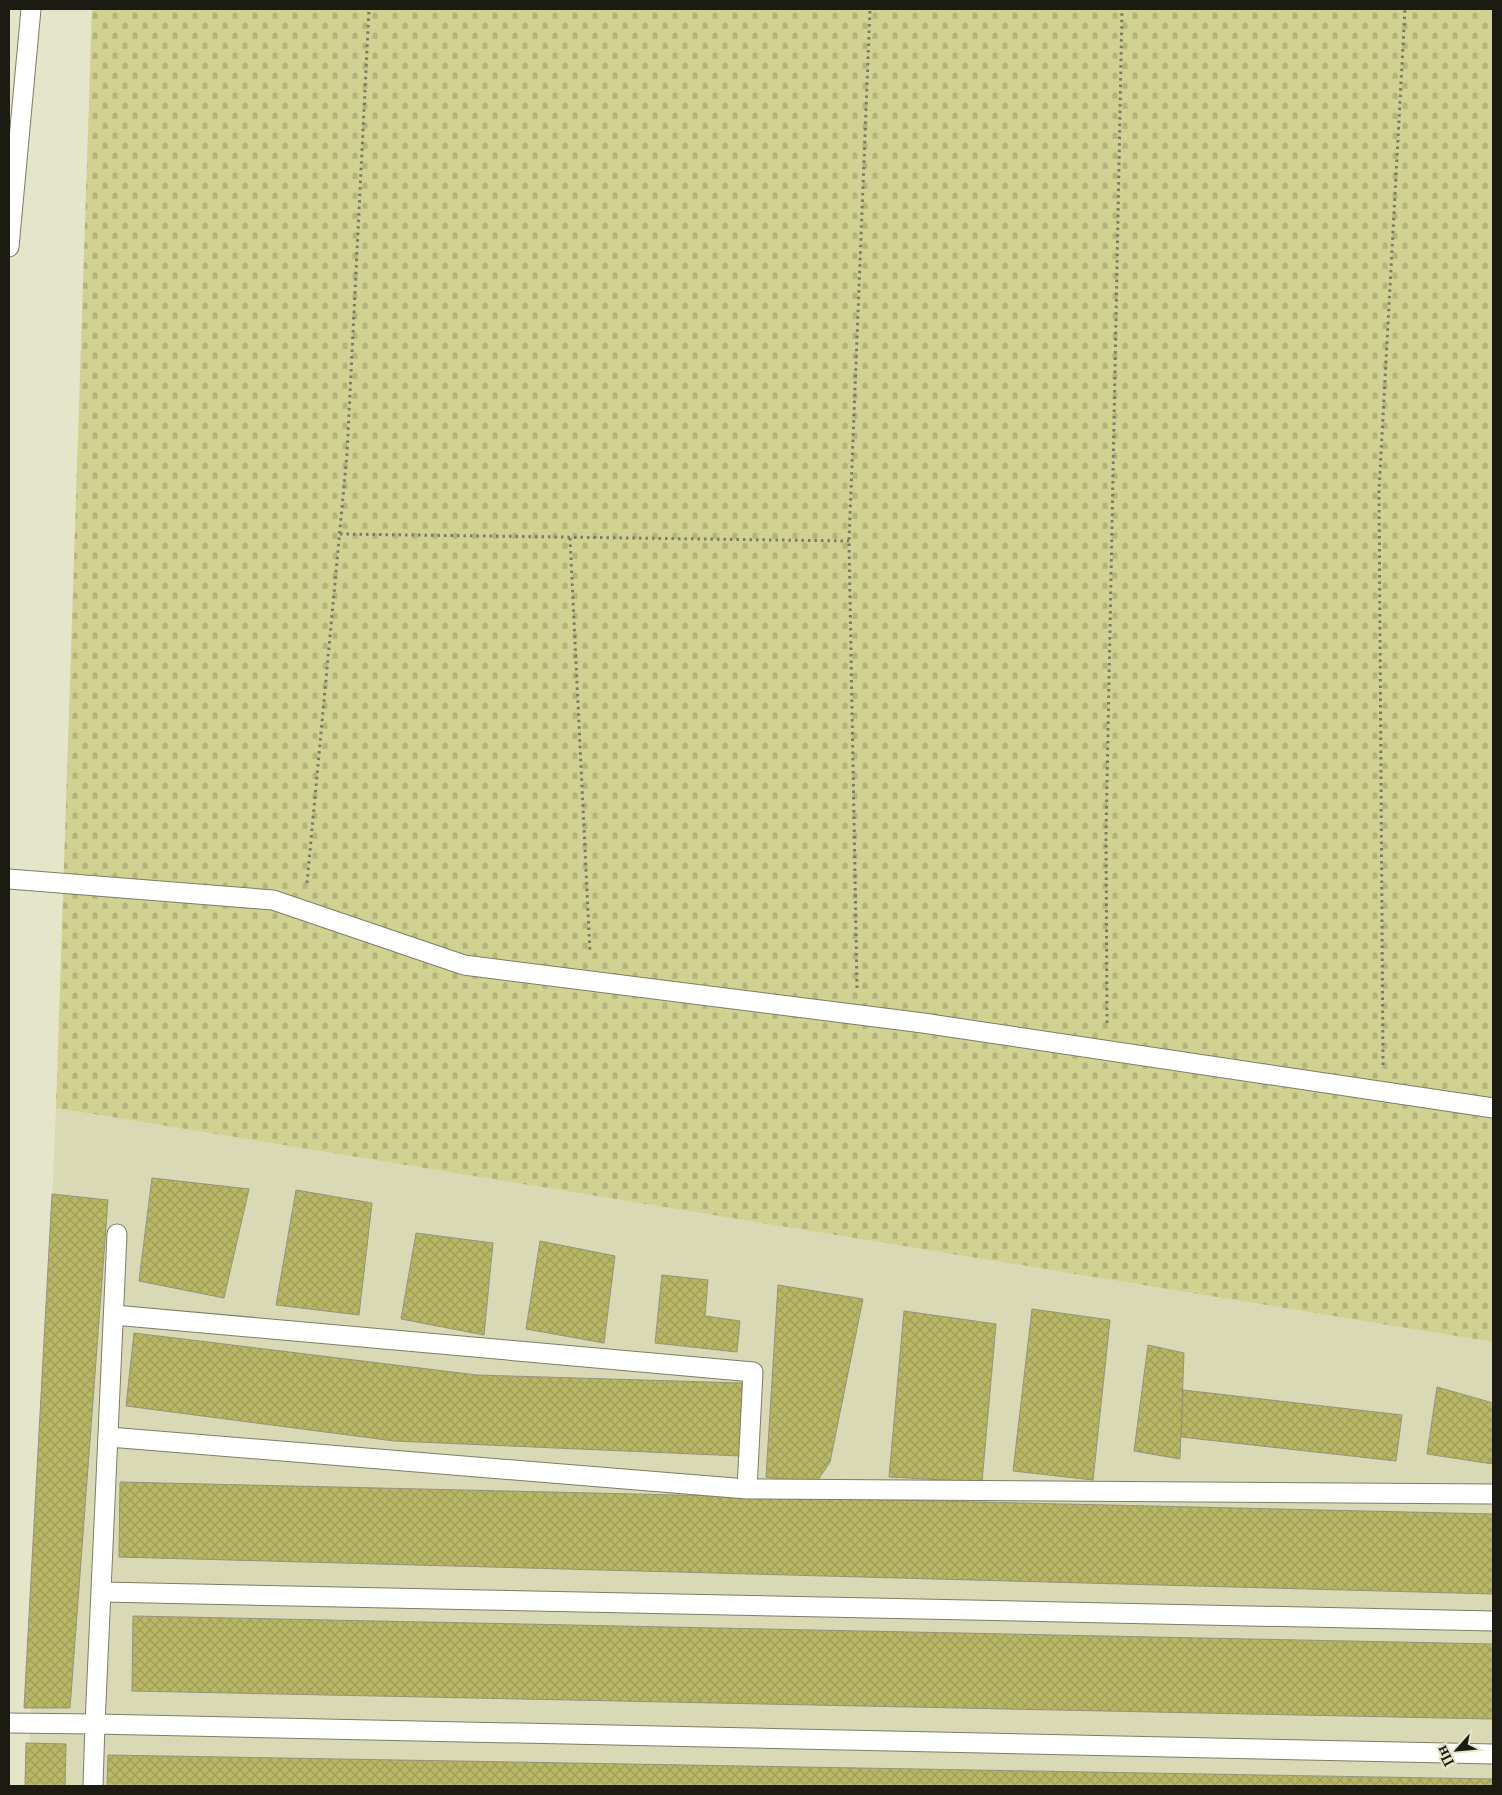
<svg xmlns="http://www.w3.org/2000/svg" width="1502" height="1795" viewBox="0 0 1502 1795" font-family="Merriweather,serif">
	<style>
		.built { fill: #d9d9b6 }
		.cemetery { fill: url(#cemetery-stones) }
		.building { fill: url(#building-cross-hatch); stroke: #94947a }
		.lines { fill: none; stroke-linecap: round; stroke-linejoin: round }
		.lane-casing { stroke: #7d7d64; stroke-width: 21 }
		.path { stroke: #7a7a68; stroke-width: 3; stroke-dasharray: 2.5 4; stroke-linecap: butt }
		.lane { stroke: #fff; stroke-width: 19 }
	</style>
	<defs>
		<pattern id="cemetery-stones" width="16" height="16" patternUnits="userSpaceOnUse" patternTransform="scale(1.25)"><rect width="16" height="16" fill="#d1d191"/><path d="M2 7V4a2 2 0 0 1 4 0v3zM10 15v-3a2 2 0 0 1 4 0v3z" fill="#b3b37c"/></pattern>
		<pattern id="building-cross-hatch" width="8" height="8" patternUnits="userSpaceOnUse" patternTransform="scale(1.25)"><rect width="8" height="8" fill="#b9b765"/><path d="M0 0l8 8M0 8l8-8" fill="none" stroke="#9e9d57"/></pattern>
	</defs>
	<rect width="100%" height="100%" fill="#e5e5ca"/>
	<path class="built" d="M 56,1108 L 1493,1342 L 1493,1786 L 28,1786 Z"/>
	<path class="cemetery" d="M 92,9 L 1493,9 L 1493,1342 L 56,1108 Z"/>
	<path class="building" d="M 152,1178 L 249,1189 L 224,1298 L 139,1281 Z
		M 296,1190 L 372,1203 L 359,1315 L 276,1305 Z
		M 52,1194 L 108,1200 L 70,1708 L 24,1708 Z
		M 416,1233 L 493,1243 L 484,1335 L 401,1319 Z
		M 540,1241 L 615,1256 L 604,1343 L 526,1329 Z
		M 662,1275 L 708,1280 L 705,1316 L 740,1321 L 737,1352 L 655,1343 Z
		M 778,1285 L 863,1299 L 830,1462 L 816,1483 L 766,1477 Z
		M 1032,1309 L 1110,1320 L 1093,1480 L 1013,1471 Z
		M 904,1311 L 996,1324 L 982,1482 L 889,1477 Z
		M 134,1333 L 477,1375 L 742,1383 L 741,1456 L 394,1441 L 126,1406 Z
		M 1148,1345 L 1184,1353 L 1180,1459 L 1134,1451 Z
		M 1437,1387 L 1493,1403 L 1493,1464 L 1427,1454 Z
		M 1183,1390 L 1402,1415 L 1396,1461 L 1181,1437 Z
		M 120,1482 L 1493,1514 L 1493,1594 L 119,1557 Z
		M 133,1616 L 1493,1644 L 1493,1719 L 132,1691 Z
		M 26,1743 L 66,1744 L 65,1786 L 25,1786 Z
		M 108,1755 L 1493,1779 L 1493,1786 L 107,1786 Z"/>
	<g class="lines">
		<g class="lane-casing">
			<path id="lane" d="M 9,247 L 31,9
				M 9,879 L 273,900 L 464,965 L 923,1023 L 1493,1108
				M 114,1315 L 753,1372 L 747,1489
				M 109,1437 L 747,1489 L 1493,1494
				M 102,1592 L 1493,1621
				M 9,1723 L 95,1724 L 117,1234
				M 93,1786 L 95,1724 L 1493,1754"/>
		</g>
		<path class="path" d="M 340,534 L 849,541
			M 570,538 L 590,953
			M 307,883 L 347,454 L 369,9
			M 857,988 L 849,541 L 870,9
			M 1107,1023 L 1106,836 L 1122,9
			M 1383,1065 L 1379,491 L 1405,9"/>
		<use href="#lane" class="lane"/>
	</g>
	<rect width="1502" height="1795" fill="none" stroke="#1b1b11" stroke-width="20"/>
	<g transform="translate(1457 1750) rotate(243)" stroke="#e5e5ca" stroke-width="4" paint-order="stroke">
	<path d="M0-4L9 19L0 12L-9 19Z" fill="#1b1b11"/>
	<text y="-8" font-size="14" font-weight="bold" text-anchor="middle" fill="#1b1b11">Пн</text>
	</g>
</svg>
